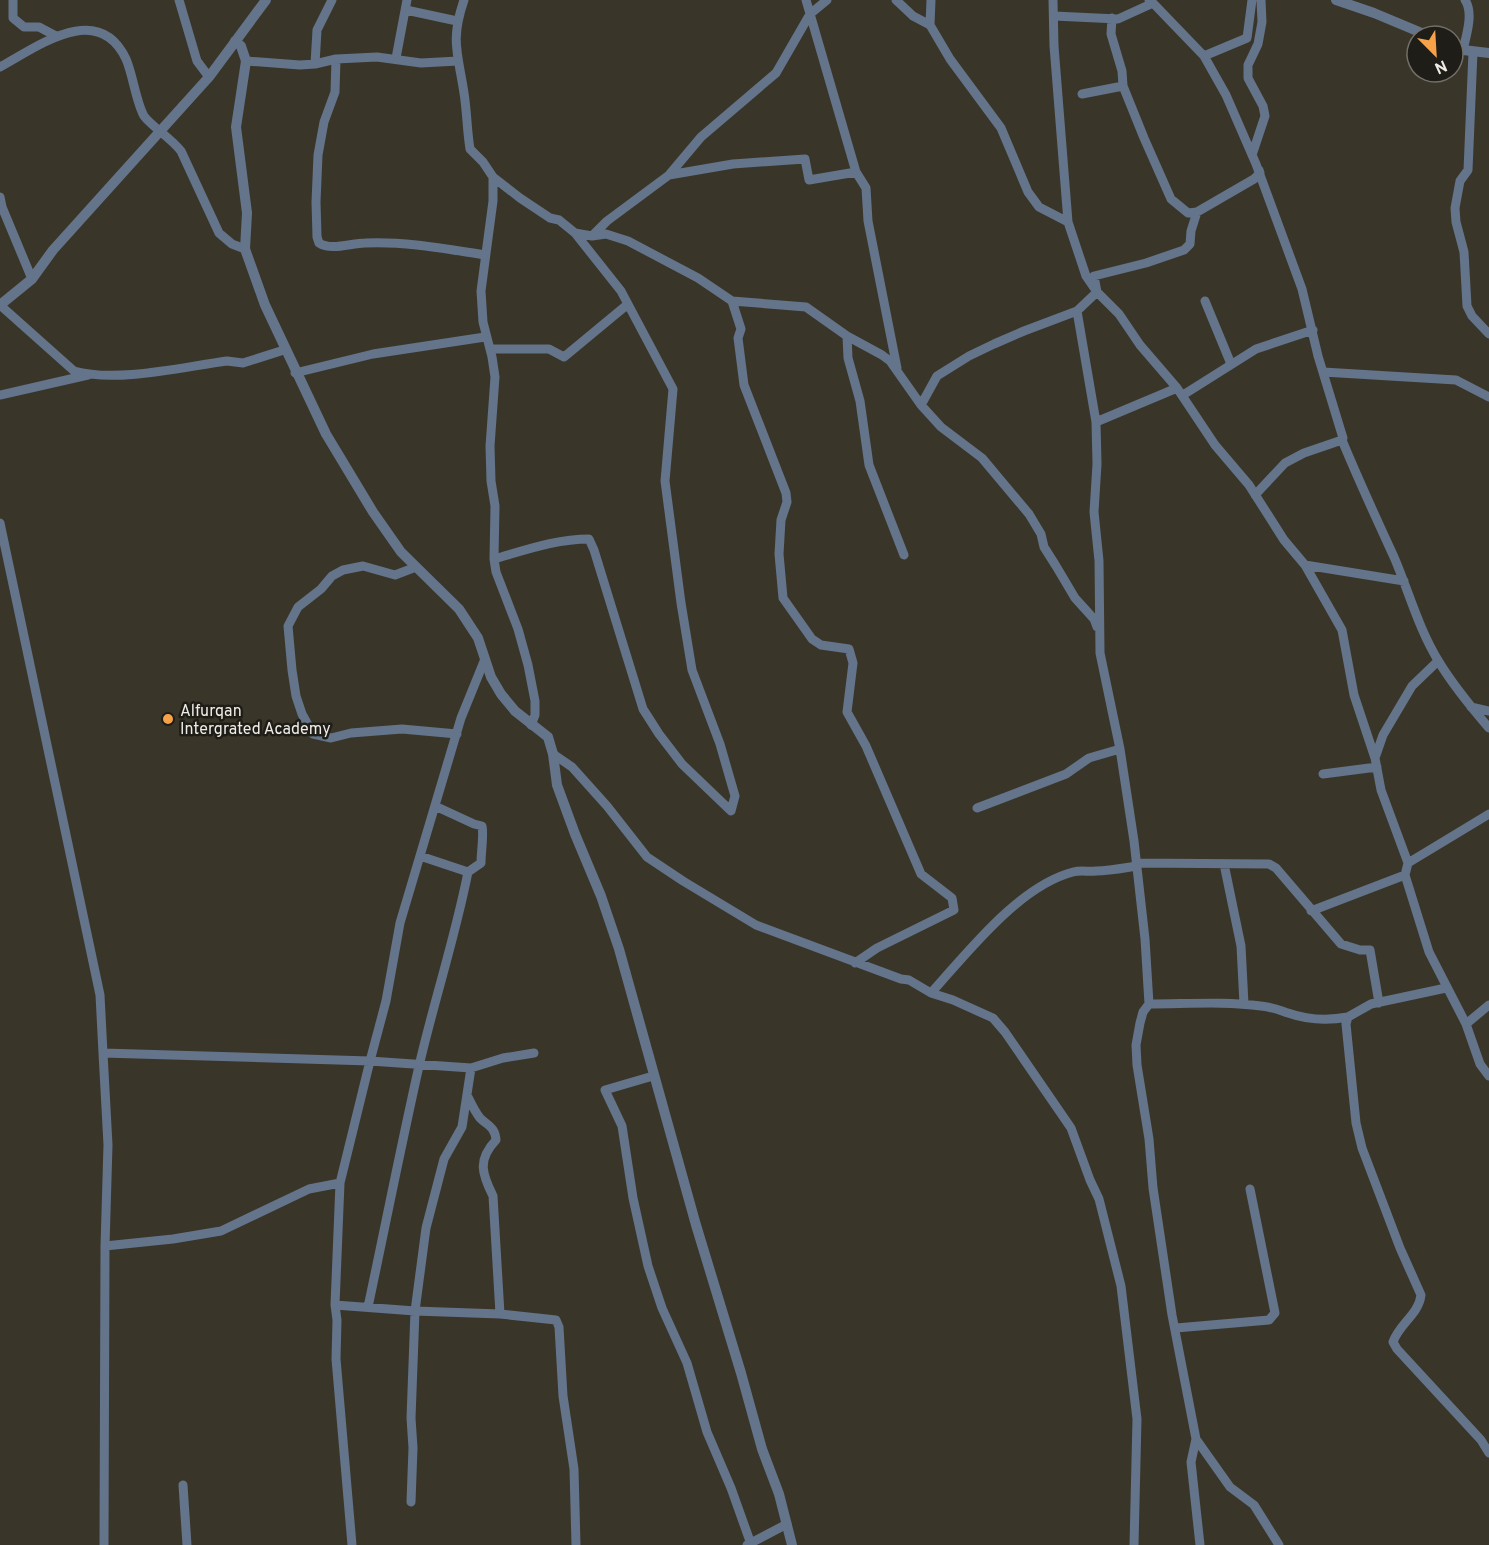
<svg xmlns="http://www.w3.org/2000/svg" width="1489" height="1545" viewBox="0 0 1489 1545" font-family="Overpass,sans-serif">
	<style>
		.lines { fill: none; stroke-linecap: round; stroke-linejoin: round }
		.minor { stroke: #64748a; stroke-width: 9 }
		.tertiary { stroke: #64748a; stroke-width: 10 }
		.poi-dot { fill: #f7a149; stroke: #1f1d17; stroke-width: 2 }
		.labels { text-anchor: middle; stroke-width: 5; stroke-linejoin: round; paint-order: stroke }
		.poi-label { font-size: 16px; fill: #efece5; stroke: #1f1d17; text-anchor: start }
	</style>
	<rect width="100%" height="100%" fill="#3a3529"/>
	<g class="lines">
		<path class="minor" d="M 13,0 L 13,18 L 24,27 L 39,27 L 56,36
			M 179,0 L 197,61 L 209,77
			M 464,0 C 450,41 458,53 464,93 C 467,112 467,131 470,149 L 483,162 L 493,177 L 493,201 L 481,291 L 483,322 L 492,357 L 495,377 L 490,446 L 491,481 L 495,506 L 494,559 L 496,572 L 518,629 L 528,665 L 535,701 L 535,715 L 531,725
			M 806,0 L 856,172 L 866,188 L 868,221 L 897,368
			M 896,0 L 913,16 L 930,25
			M 931,0 L 930,25 L 950,59 L 1001,128 L 1028,192 L 1039,207 L 1068,222
			M 1053,0 L 1054,46 L 1068,222 L 1086,276 L 1097,292 L 1119,314 L 1140,345 L 1177,388 L 1215,445 L 1249,485 L 1284,540 L 1305,565 L 1342,630 L 1354,695 L 1375,758 L 1381,790 L 1408,863 L 1405,875 L 1429,952 L 1466,1024 L 1480,1064 L 1489,1076
			M 1150,0 L 1204,56 L 1226,95 L 1256,164 L 1302,289 L 1318,356 L 1343,438 L 1342,440 C 1358,479 1376,518 1394,557 C 1409,592 1419,630 1439,662 C 1453,685 1471,707 1489,728
			M 406,10 L 457,21
			M 1054,16 L 1118,19 L 1151,4 L 1149,0
			M 1112,18 L 1111,34 L 1122,71 L 1123,86 L 1144,138 L 1171,199 L 1188,213 L 1197,212
			M 1463,50 C 1466,36 1474,13 1465,0
			M 1473,52 L 1468,170 L 1460,181 L 1455,208 L 1456,222 L 1464,252 L 1467,306 L 1472,316 L 1489,334
			M 1204,56 L 1247,38 L 1252,0
			M 396,58 L 407,0
			M 336,59 L 335,92 L 324,122 L 318,155 L 316,202 L 317,237 L 319,243 C 331,251 351,243 365,243 C 405,241 446,249 485,255
			M 246,61 L 300,65 L 315,64 L 336,59 L 377,57 L 421,63 L 458,61
			M 315,64 L 317,30 L 332,0
			M 0,67 C 37,47 98,0 126,59 C 133,75 136,102 144,116 C 151,126 171,138 181,151 L 219,233 L 232,244 L 245,249
			M 1082,94 L 1123,86
			M 1252,155 L 1265,116 L 1263,106 L 1248,78 L 1248,65 L 1258,44 L 1262,22 L 1261,0
			M 669,175 L 733,164 L 805,159 L 809,180 L 856,172
			M 493,177 L 520,198 L 550,218 L 559,220 L 575,233 L 592,236 L 606,234 L 628,241 L 698,278 L 732,301 L 806,307 L 847,336 L 882,355 L 890,361 L 921,405 L 941,427 L 982,458 L 1029,514 L 1041,534 L 1044,547 L 1056,566 L 1075,598 L 1094,619 L 1097,627
			M 0,197 L 2,207 L 32,279
			M 592,236 L 607,221 L 669,175 L 701,137 L 776,73 L 810,14 L 827,0
			M 732,301 L 741,329 L 738,338 L 744,385 L 786,493 L 787,502 L 781,520 L 779,554 L 783,598 L 812,639 L 821,645 L 849,649 L 853,663 L 847,712 L 866,746 L 921,874 L 952,898 L 954,910 L 877,948 L 855,963
			M 1205,301 L 1231,364
			M 0,305 L 74,371 C 117,383 182,367 227,361 L 243,363 L 284,350
			M 1077,311 L 1096,422 L 1097,464 L 1094,512 L 1099,561 L 1100,653 L 1120,749 L 1134,841 L 1145,939 L 1149,1004 L 1143,1012 L 1140,1023 L 1136,1045 L 1137,1065 L 1149,1139 L 1153,1188 L 1172,1315 L 1196,1439 L 1191,1462 L 1200,1545
			M 847,336 L 848,358 L 860,401 L 869,465 L 904,555
			M 490,349 L 549,349 L 564,357 L 628,304
			M 1323,372 L 1456,380 L 1489,397
			M 295,373 L 373,354 L 485,337
			M 0,395 L 88,375
			M 1183,395 L 1256,349 L 1313,330
			M 921,405 L 937,376 L 969,356 L 994,344 L 1024,331 L 1077,311 L 1097,292 L 1094,276 L 1146,263 L 1184,250 L 1190,244 L 1191,231 L 1197,212 L 1254,179 L 1260,173 L 1259,170
			M 1096,422 L 1177,388
			M 1255,495 L 1285,463 L 1304,453 L 1342,440
			M 0,523 L 100,995 L 103,1053 L 370,1061 L 471,1068 L 503,1058 L 534,1053
			M 494,559 C 526,550 556,539 589,539 L 594,550 L 643,709 L 659,734 L 682,764 L 731,811 L 735,796 L 720,744 L 692,670 L 681,603 L 665,481 L 673,389 L 621,291 L 575,233
			M 1305,565 L 1404,581
			M 416,567 L 395,575 L 363,566 L 343,570 L 332,576 L 321,589 L 298,607 L 288,626 L 292,670 L 296,696 L 302,714 L 313,734 L 331,738 L 351,733 L 402,729 L 457,734
			M 1471,707 L 1489,711
			M 553,754 L 572,767 L 607,806 L 647,857 L 683,881 L 756,925 L 901,979 L 909,980 L 931,993 L 953,1000 L 993,1018 L 1005,1032 L 1071,1128 L 1090,1180 L 1099,1199 L 1121,1286 L 1137,1419 L 1134,1545
			M 1375,758 L 1383,735 L 1412,686 L 1438,661
			M 1323,774 L 1377,767
			M 977,808 L 1066,774 L 1089,758 L 1120,749
			M 420,856 L 468,872
			M 1136,863 L 1269,864 L 1276,868 L 1341,944 L 1360,950 L 1370,950 L 1379,1003
			M 1408,863 L 1489,814
			M 1224,864 L 1241,946 L 1244,1004
			M 1311,911 L 1405,875
			M 1446,988 L 1371,1004 L 1348,1017 L 1346,1024 L 1356,1123 L 1362,1148 L 1400,1248 L 1421,1295 C 1419,1314 1399,1324 1393,1342 L 1397,1349 L 1481,1440 L 1489,1453
			M 931,993 C 968,952 1019,886 1073,872 C 1081,870 1088,872 1096,871 C 1109,871 1124,868 1137,866
			M 1149,1004 C 1186,1004 1225,1001 1261,1006 C 1272,1007 1279,1010 1288,1013 C 1308,1020 1327,1021 1348,1017
			M 1466,1024 L 1489,1005
			M 103,1053 L 108,1145 L 105,1246 L 104,1545
			M 653,1076 L 605,1090 L 622,1126 L 633,1198 L 648,1266 L 662,1308 L 687,1363 L 707,1432 L 731,1488 L 751,1544
			M 468,1097 C 471,1103 475,1112 480,1118 C 488,1126 495,1127 496,1140 C 477,1160 482,1174 493,1196 L 500,1314
			M 105,1246 L 173,1239 L 221,1231 L 309,1189 L 340,1183
			M 335,1305 L 415,1311 L 500,1314 L 556,1320 L 559,1327 L 563,1396 L 574,1469 L 576,1545
			M 368,1307 C 385,1227 401,1146 419,1066 C 434,1001 455,938 468,872 L 481,863 C 481,852 484,835 482,826 L 474,824 L 435,806
			M 1176,1328 L 1269,1320 L 1275,1313 L 1250,1189
			M 1196,1439 L 1230,1487 L 1254,1505 L 1279,1545
			M 183,1485 L 187,1545
			M 411,1502 L 413,1448 L 411,1418 L 415,1311 L 426,1228 L 444,1159 L 462,1127 L 471,1068
			M 352,1545 L 336,1359 L 337,1320 L 335,1305 L 340,1183 L 370,1061 L 386,1001 L 400,923 L 461,718 L 485,659
			M 747,1545 L 787,1524"/>
		<path class="tertiary" d="M 1336,0 L 1374,13 L 1429,36
			M 235,41 L 241,46 L 246,61 L 236,127 L 247,213 L 245,249 L 265,305 L 326,434 L 373,512 L 401,552 L 459,609 L 478,638 L 491,677 L 501,694 L 515,711 L 548,737 L 553,754 L 557,785 L 575,834 L 601,896 L 619,949 L 696,1225 L 741,1373 L 762,1449 L 779,1494 L 792,1545
			M 1453,46 L 1463,50 L 1489,53
			M 0,305 L 32,279 L 53,250 L 209,77 L 266,0"/>
	</g>
	<circle class="poi-dot" cx="168" cy="719" r="6"/>
	<g class="labels">
		<g class="poi-label">
			<text x="180" y="716">Alfurqan<tspan x="180" dy="18">Intergrated Academy</tspan></text>
		</g>
	</g>
	<g transform="translate(1435 54) rotate(156)"><circle r="28" fill="#1f1d17" stroke="#727069" stroke-width="1.5"/>
	<path d="M0-4.5L10 22L0 15L-10 22Z" fill="#f7a149"/>
	<text y="-9" font-size="16" font-weight="bold" text-anchor="middle" fill="#efece5">N</text>
	</g>
</svg>
